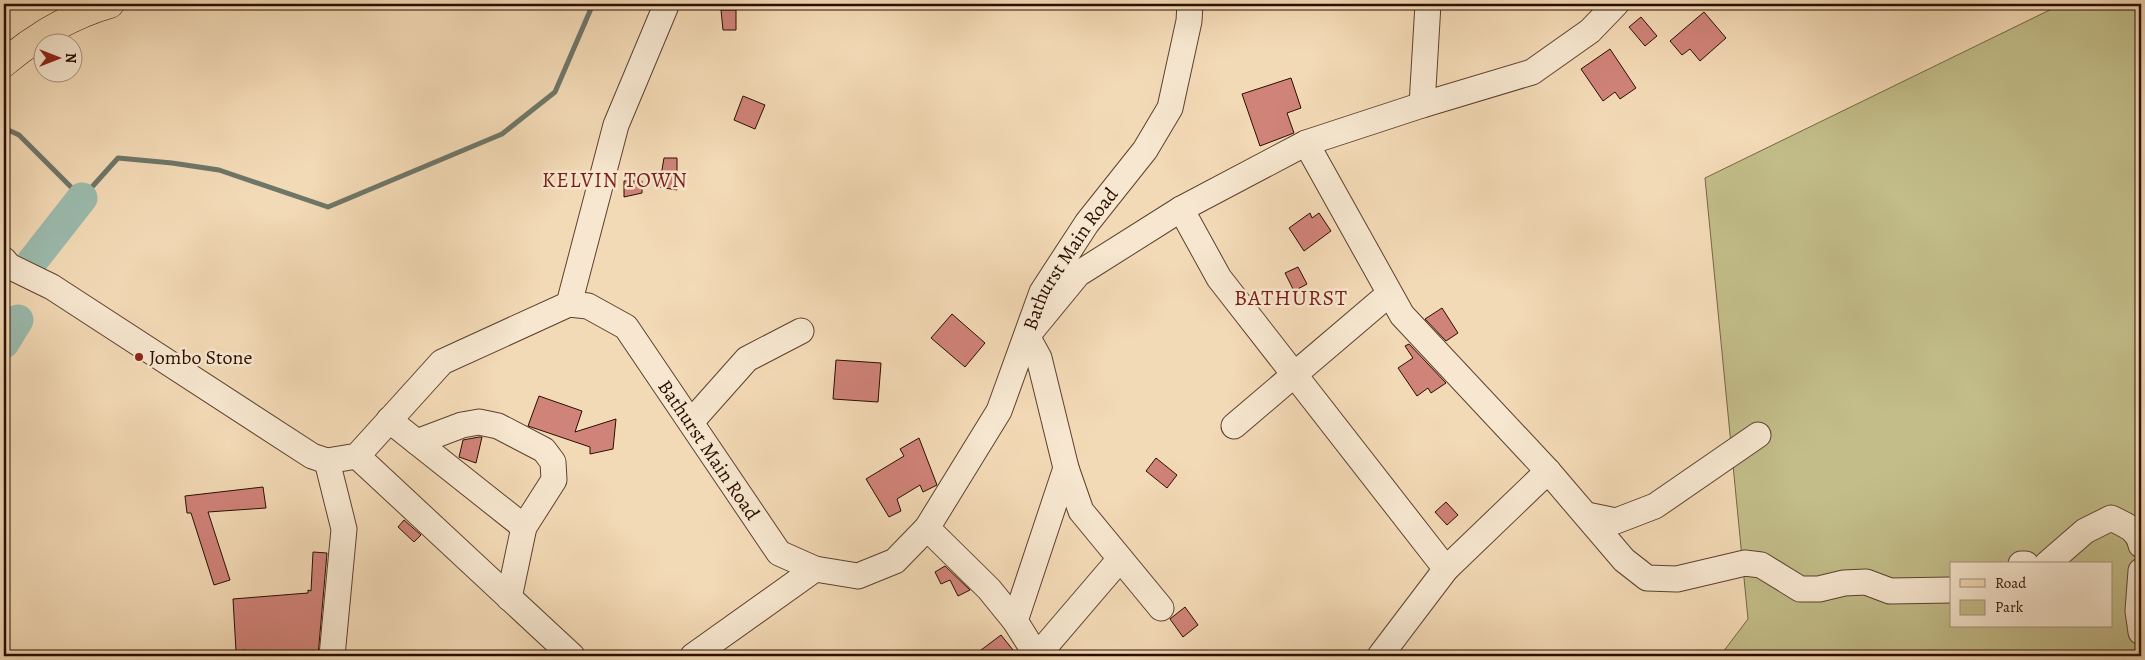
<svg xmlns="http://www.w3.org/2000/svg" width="2145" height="660" viewBox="0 0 2145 660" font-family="Alegreya,serif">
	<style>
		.green { fill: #c2bd89; stroke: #766644; fill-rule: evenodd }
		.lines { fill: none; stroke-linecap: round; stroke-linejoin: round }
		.stream { stroke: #6e7668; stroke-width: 5 }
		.river { stroke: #9bbbae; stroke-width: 31 }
		.building { fill: #d08379; stroke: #2a0e00 }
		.minor-casing { stroke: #5c412e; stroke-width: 27 }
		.major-casing { stroke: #2a0e00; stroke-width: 29 }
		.minor { stroke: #f7e7d0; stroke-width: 25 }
		.major { stroke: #f3dab6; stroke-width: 28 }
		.poi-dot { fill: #8f2418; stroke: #f7e7d0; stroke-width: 2 }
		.labels { text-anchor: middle; stroke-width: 5; stroke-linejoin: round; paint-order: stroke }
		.street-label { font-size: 20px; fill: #2a0e00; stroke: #f7e7d0 }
		.poi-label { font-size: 20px; fill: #2a0e00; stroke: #f7e7d0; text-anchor: start }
		.neighbourhood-label { font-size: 21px; letter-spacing: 1px; fill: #7a1f14; stroke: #f7e7d0 }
		.quarter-label { font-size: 22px; letter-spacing: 1px; fill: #7a1f14; stroke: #f7e7d0 }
	</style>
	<rect width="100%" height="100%" fill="#f3dab6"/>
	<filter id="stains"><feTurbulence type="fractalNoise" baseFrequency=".004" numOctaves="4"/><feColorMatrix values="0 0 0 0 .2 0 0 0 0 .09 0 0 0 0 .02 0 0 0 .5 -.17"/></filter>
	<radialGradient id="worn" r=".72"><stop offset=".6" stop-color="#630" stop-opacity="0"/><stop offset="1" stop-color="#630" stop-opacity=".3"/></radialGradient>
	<path class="green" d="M 2062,4 L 2141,4 L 2141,656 L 1720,656 L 1748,619 L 1705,178 ZM 1951,564 L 2111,564 L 2111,626 L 1951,626 Z"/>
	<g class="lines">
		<path class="stream" d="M 4,128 L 19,135 L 82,198 L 118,158 L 172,163 L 219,170 L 328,207 L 502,134 L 555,92 L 593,4"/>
		<path class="river" d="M 31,263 L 82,198
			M 4,343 L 18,320"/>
	</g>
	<path class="building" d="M 721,10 L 736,10 L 736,30 L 723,30 Z
		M 1704,12 L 1726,38 L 1700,61 L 1690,49 L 1682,55 L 1670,41 Z
		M 1641,17 L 1657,36 L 1645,46 L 1629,27 Z
		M 1610,49 L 1636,88 L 1620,99 L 1615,92 L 1603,101 L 1581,69 Z
		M 1291,78 L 1301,108 L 1287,113 L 1294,133 L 1260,146 L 1242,94 Z
		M 743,96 L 765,105 L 755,129 L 734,120 Z
		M 664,158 L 677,158 L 677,190 L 659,187 Z
		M 624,181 L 642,181 L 642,193 L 624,197 Z
		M 1310,213 L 1312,218 L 1319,213 L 1331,231 L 1304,251 L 1289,228 Z
		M 1298,267 L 1307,284 L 1294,291 L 1285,273 Z
		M 1442,308 L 1458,333 L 1446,341 L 1425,319 Z
		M 952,314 L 985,343 L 965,367 L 931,338 Z
		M 1409,344 L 1446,383 L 1431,393 L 1428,388 L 1417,396 L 1398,368 L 1413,358 L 1405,346 Z
		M 836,360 L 881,363 L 878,402 L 833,399 Z
		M 539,396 L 582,411 L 575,432 L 616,419 L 613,449 L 590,454 L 590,447 L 528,426 Z
		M 479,437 L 482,437 L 476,463 L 459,457 L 463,440 Z
		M 919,438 L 937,485 L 923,492 L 920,485 L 897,499 L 901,511 L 889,517 L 866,479 L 904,456 L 900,449 Z
		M 1156,458 L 1177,475 L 1167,488 L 1146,471 Z
		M 263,487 L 266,508 L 208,512 L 230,580 L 214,585 L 191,513 L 187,513 L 185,496 Z
		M 1446,502 L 1458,515 L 1447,525 L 1435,512 Z
		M 404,520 L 421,535 L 414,542 L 398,527 Z
		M 313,552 L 327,553 L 318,656 L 303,656 L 303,651 L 245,654 L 245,650 L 236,651 L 233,599 L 308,593 L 308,590 L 311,591 Z
		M 945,566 L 970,590 L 958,596 L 950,580 L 941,584 L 935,572 Z
		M 1185,607 L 1198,625 L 1183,637 L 1170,619 Z
		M 1001,635 L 1013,650 L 1005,656 L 973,656 Z"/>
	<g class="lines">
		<g class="minor-casing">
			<g id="minor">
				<path d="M 1422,105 L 1428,4"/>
				<path d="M 1306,143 L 1402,315 L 1548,471 L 1624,560 L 1647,578 L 1677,579 L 1745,563 L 1761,565 L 1800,589 L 1819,589 L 1844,583 L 1866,582 L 1890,591 L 1951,590"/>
				<path d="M 1181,209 L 1219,278 L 1446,569"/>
				<path id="s1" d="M 4,260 L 9,266 L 52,287 L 312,456 L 327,461 L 357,456 L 442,362 L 569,304 L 588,306 L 626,327 L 779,553 L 815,569 L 858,576 L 895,561 L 927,528 L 999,411 L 1042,292 L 1087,223 L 1145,150 L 1170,108 L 1189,21 L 1190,4"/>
				<path d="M 569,304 L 616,125 L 665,8"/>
				<path d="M 389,420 L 524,527 L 509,598"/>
				<path d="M 691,422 L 747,359 L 801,331"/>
				<path d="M 1234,426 L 1389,294"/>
				<path d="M 417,442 L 462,425 L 479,422 L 498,426 L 544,450 L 553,462 L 554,480 L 524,527"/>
				<path d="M 357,456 L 572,656"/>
				<path d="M 327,461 L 344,529 L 332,656"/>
				<path d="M 1587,515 L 1616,521 L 1655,506 L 1758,435"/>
				<path d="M 927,528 L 989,589 L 1015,621 L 1037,656"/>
				<path d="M 2021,564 L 2026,564"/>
				<path d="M 2047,564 L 2085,531 L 2111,518 C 2125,525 2138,529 2141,545"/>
				<path d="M 2141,571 L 2138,611 L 2141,632"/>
				<path d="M 1161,608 L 1081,511 L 1066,468 L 1039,358 L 1027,336 L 1078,274 L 1181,209 L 1306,143 L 1422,105 L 1532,72 L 1590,31 L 1616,4"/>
				<path d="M 1015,621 L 1066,468"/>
				<path d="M 693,656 L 815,569"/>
				<path d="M 1037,656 L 1120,559"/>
				<path d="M 1380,656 L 1446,569 L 1548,471"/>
			</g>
		</g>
		<g class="major-casing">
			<path id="major" d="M 4,63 C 35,37 71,15 110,4"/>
		</g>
		<use href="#minor" class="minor"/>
		<use href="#major" class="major"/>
	</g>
	<circle class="poi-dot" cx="139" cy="357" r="5"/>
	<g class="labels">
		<g class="street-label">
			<text dy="7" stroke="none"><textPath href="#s1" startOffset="1489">Bathurst Main Road</textPath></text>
			<text dy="7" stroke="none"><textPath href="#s1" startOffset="889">Bathurst Main Road</textPath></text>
		</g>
		<g class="poi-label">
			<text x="149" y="364">Jombo Stone</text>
		</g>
		<g class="neighbourhood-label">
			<text x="615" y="187">KELVIN TOWN</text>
		</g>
		<g class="quarter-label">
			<text x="1291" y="305">BATHURST</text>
		</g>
	</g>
	<rect width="2145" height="660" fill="none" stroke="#f3dab6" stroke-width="20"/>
	<rect x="5" y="5" width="2135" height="650" fill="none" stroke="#2a0e00" stroke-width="2.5"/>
	<rect x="10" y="10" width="2125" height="640" fill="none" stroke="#2a0e00"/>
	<rect x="1950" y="562" width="162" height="65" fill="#f7e7d0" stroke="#a5907d"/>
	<rect x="1960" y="579" width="25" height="8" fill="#f3dab6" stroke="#a5907d"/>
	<text x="1995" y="588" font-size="15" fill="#2a0e00">Road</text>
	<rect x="1960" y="600" width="25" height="15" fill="#c2bd89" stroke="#a5907d"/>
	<text x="1995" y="612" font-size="15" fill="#2a0e00">Park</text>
	<g transform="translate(58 58) rotate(90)"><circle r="24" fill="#f7e7d0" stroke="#a5907d"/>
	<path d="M0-4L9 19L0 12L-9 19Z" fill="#8f2418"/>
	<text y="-8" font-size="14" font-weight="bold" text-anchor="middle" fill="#2a0e00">N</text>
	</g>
	<rect width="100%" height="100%" filter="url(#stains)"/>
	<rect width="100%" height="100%" fill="url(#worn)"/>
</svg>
